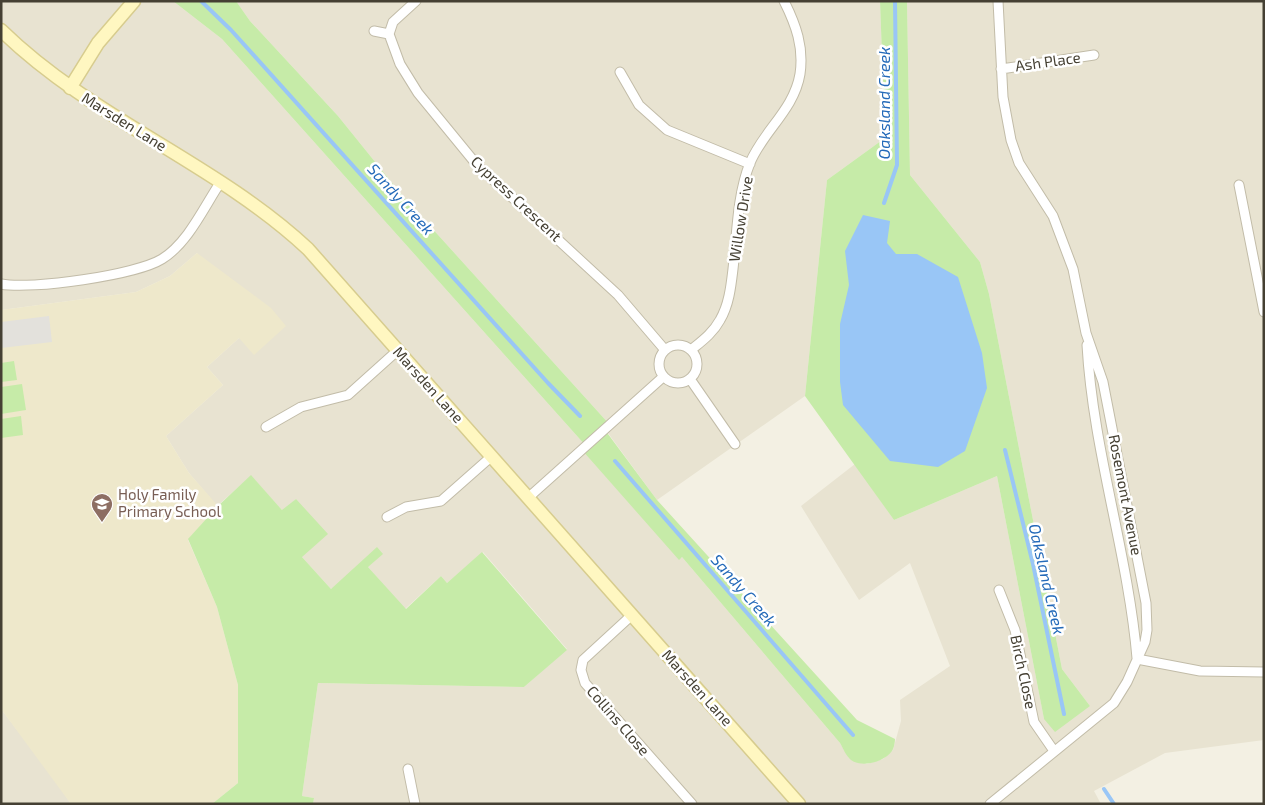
<svg xmlns="http://www.w3.org/2000/svg" width="1265" height="805" viewBox="0 0 1265 805" font-family="'Exo 2',sans-serif">
	<style>
		.residential { fill: #e8e3d1 }
		.education { fill: #eee8cb }
		.green { fill: #c6eba8 }
		.parking { fill: #e3e1dc }
		.water { fill: #99c6f6 }
		.lines { fill: none; stroke-linecap: round; stroke-linejoin: round }
		.stream { stroke: #99c6f6; stroke-width: 4 }
		.street-casing { stroke: #c2bca8; stroke-width: 11 }
		.secondary-casing { stroke: #d7cc8e; stroke-width: 15 }
		.street { stroke: #fff; stroke-width: 9 }
		.secondary { stroke: #fff7c1; stroke-width: 12 }
		.labels { text-anchor: middle; stroke-width: 5; stroke-linejoin: round; paint-order: stroke }
		.street-label { font-size: 15px; fill: #454033; stroke: #fff }
		.education-label { font-size: 15px; fill: #785e54; stroke: #fff; text-anchor: start }
		.water-label { font-size: 16px; font-style: italic; fill: #246ab9; stroke: #fff }
	</style>
	<rect width="100%" height="100%" fill="#f3f0e3"/>
	<path class="residential" d="M 1,1 L 173,1 L 222,39 L 586,446 L 679,559 L 682,557 L 840,743 L 849,758 L 867,764 L 883,759 L 893,750 L 901,721 L 900,700 L 950,666 L 910,563 L 859,600 L 801,506 L 855,464 L 894,520 L 997,476 L 1044,719 L 1090,706 L 1062,669 L 989,294 L 980,262 L 910,175 L 907,1 L 1264,1 L 1264,740 L 1165,753 L 1094,791 L 1101,804 L 313,804 L 314,798 L 302,796 L 318,683 L 524,687 L 567,649 L 483,552 L 447,583 L 441,576 L 405,609 L 368,567 L 331,589 L 302,557 L 296,499 L 283,511 L 251,476 L 217,506 L 189,473 L 166,436 L 223,385 L 207,367 L 239,338 L 197,253 L 170,276 L 136,292 L 1,310 Z
		M 236,1 L 880,1 L 885,138 L 827,180 L 805,396 L 657,500 L 605,429 L 610,425 L 401,194 L 338,116 L 250,21 Z
		M 1,709 L 54,778 L 71,804 L 1,804 Z"/>
	<path class="education" d="M 197,253 L 271,308 L 286,326 L 254,355 L 239,338 L 207,367 L 223,385 L 166,436 L 189,473 L 218,506 L 188,540 L 217,607 L 238,685 L 238,783 L 212,804 L 71,804 L 1,709 L 1,310 L 136,292 L 170,276 Z"/>
	<path class="green" d="M 173,1 L 236,1 L 250,21 L 338,116 L 401,194 L 610,425 L 605,430 L 657,500 L 857,720 L 895,739 C 895,742 894,748 892,751 C 884,762 862,768 851,760 C 846,756 843,748 840,743 L 682,557 L 679,560 L 582,450 L 586,446 L 222,39 Z
		M 880,1 L 907,1 L 910,175 L 980,262 L 989,294 L 1062,669 L 1090,706 L 1055,732 L 1044,719 L 997,476 L 894,520 L 805,396 L 827,180 L 885,138 Z
		M 14,361 L 17,380 L 1,382 L 1,363 Z
		M 22,384 L 26,410 L 1,414 L 1,387 Z
		M 21,416 L 23,435 L 1,438 L 1,419 Z
		M 251,475 L 282,510 L 296,499 L 328,534 L 302,557 L 331,589 L 377,547 L 383,554 L 368,567 L 406,609 L 441,576 L 447,583 L 482,552 L 567,650 L 524,687 L 318,683 L 302,796 L 314,798 L 313,804 L 212,804 L 238,783 L 238,685 L 217,607 L 188,539 L 218,506 Z"/>
	<path class="parking" d="M 49,316 L 52,342 L 1,348 L 1,322 Z"/>
	<path class="water" d="M 863,215 L 890,221 L 887,243 L 896,254 L 917,254 L 958,277 L 982,353 L 987,388 L 965,451 L 938,467 L 890,461 L 843,405 L 840,382 L 840,324 L 849,285 L 845,251 Z"/>
	<g class="lines">
		<path class="stream" d="M 201,1 L 231,30 L 548,383 L 580,416
			M 884,203 L 897,165 L 895,1
			M 1005,450 L 1033,564 L 1064,714
			M 615,461 L 853,735
			M 1104,789 L 1114,804"/>
		<g class="street-casing">
			<path id="street" d="M 416,1 L 393,22 L 389,34 L 400,64 L 418,93 L 477,165 L 618,295 L 665,350
				M 374,31 L 389,34
				M 1001,69 L 1094,55
				M 620,72 L 639,105 L 667,130 L 750,164
				M 1239,185 L 1264,312
				M 1,284 C 31,290 136,275 162,259 C 188,243 204,207 220,183
				M659 364a19 19 0 1 1 38 0a19 19 0 1 1-38 0Z
				M 1087,345 C 1093,451 1128,553 1137,658
				M 691,350 C 702,341 713,333 720,320 C 729,305 731,286 733,269 C 737,235 737,195 750,163 C 763,131 794,110 800,74 C 804,47 796,25 784,1
				M 690,379 L 735,444
				M 266,427 L 301,407 L 348,395 L 397,351
				M 529,497 L 663,377
				M 387,517 L 406,507 L 441,501 L 492,456
				M 999,590 L 1015,630 L 1034,722 L 1054,751
				M 632,615 L 583,660 L 581,670 L 585,683 L 692,804
				M 1137,659 L 1200,671 L 1264,672
				M 408,769 L 415,804
				M 990,804 L 1114,703 L 1127,682 L 1145,642 L 1147,630 L 1146,603 L 1103,382 L 1086,333 L 1073,269 L 1053,216 L 1019,163 L 1011,140 L 1003,97 L 998,1"/>
		</g>
		<g class="secondary-casing">
			<path id="secondary" d="M 1,30 C 92,119 216,163 308,249 L 799,804
				M 70,88 L 98,43 L 134,1"/>
		</g>
		<use href="#street" class="street"/>
		<use href="#secondary" class="secondary"/>
	</g>
	<defs>
		<g id="school-pin" transform="scale(1.125)"><path d="M0 17L-7.5 6A9.5 9.5 0 1 1 7.5 6Z" fill="#8d6e63" stroke="#fff"/><path d="M0-5L7-2L0 1L-7-2ZM-4 1L0 2.5L4 1V4Q0 6-4 4Z" fill="#fff"/></g>
	</defs>
	<g fill-rule="evenodd">
		<use href="#school-pin" x="102" y="504"/>
	</g>
	<g class="labels">
		<g class="street-label">
			<text transform="translate(1048 62) rotate(-8)" y="5">Ash Place</text>
			<text transform="translate(124 122) rotate(32)" y="5">Marsden Lane</text>
			<text transform="translate(516 199) rotate(43)" y="5">Cypress Crescent</text>
			<text transform="translate(741 219) rotate(-81)" y="5">Willow Drive</text>
			<text transform="translate(428 385) rotate(48)" y="5">Marsden Lane</text>
			<text transform="translate(1125 495) rotate(79)" y="5">Rosemont Avenue</text>
			<text transform="translate(1023 672) rotate(78)" y="5">Birch Close</text>
			<text transform="translate(697 688) rotate(48)" y="5">Marsden Lane</text>
			<text transform="translate(618 721) rotate(49)" y="5">Collins Close</text>
		</g>
		<g class="education-label">
			<text x="118" y="500">Holy Family<tspan x="118" dy="17">Primary School</tspan></text>
		</g>
		<g class="water-label">
			<text transform="translate(884 103) rotate(-90)" y="6">Oaksland Creek</text>
			<text transform="translate(401 199) rotate(48)" y="6">Sandy Creek</text>
			<text transform="translate(1047 579) rotate(77)" y="6">Oaksland Creek</text>
			<text transform="translate(744 590) rotate(49)" y="6">Sandy Creek</text>
		</g>
	</g>
	<rect width="1265" height="805" fill="none" stroke="#454033" stroke-width="5"/>
</svg>
